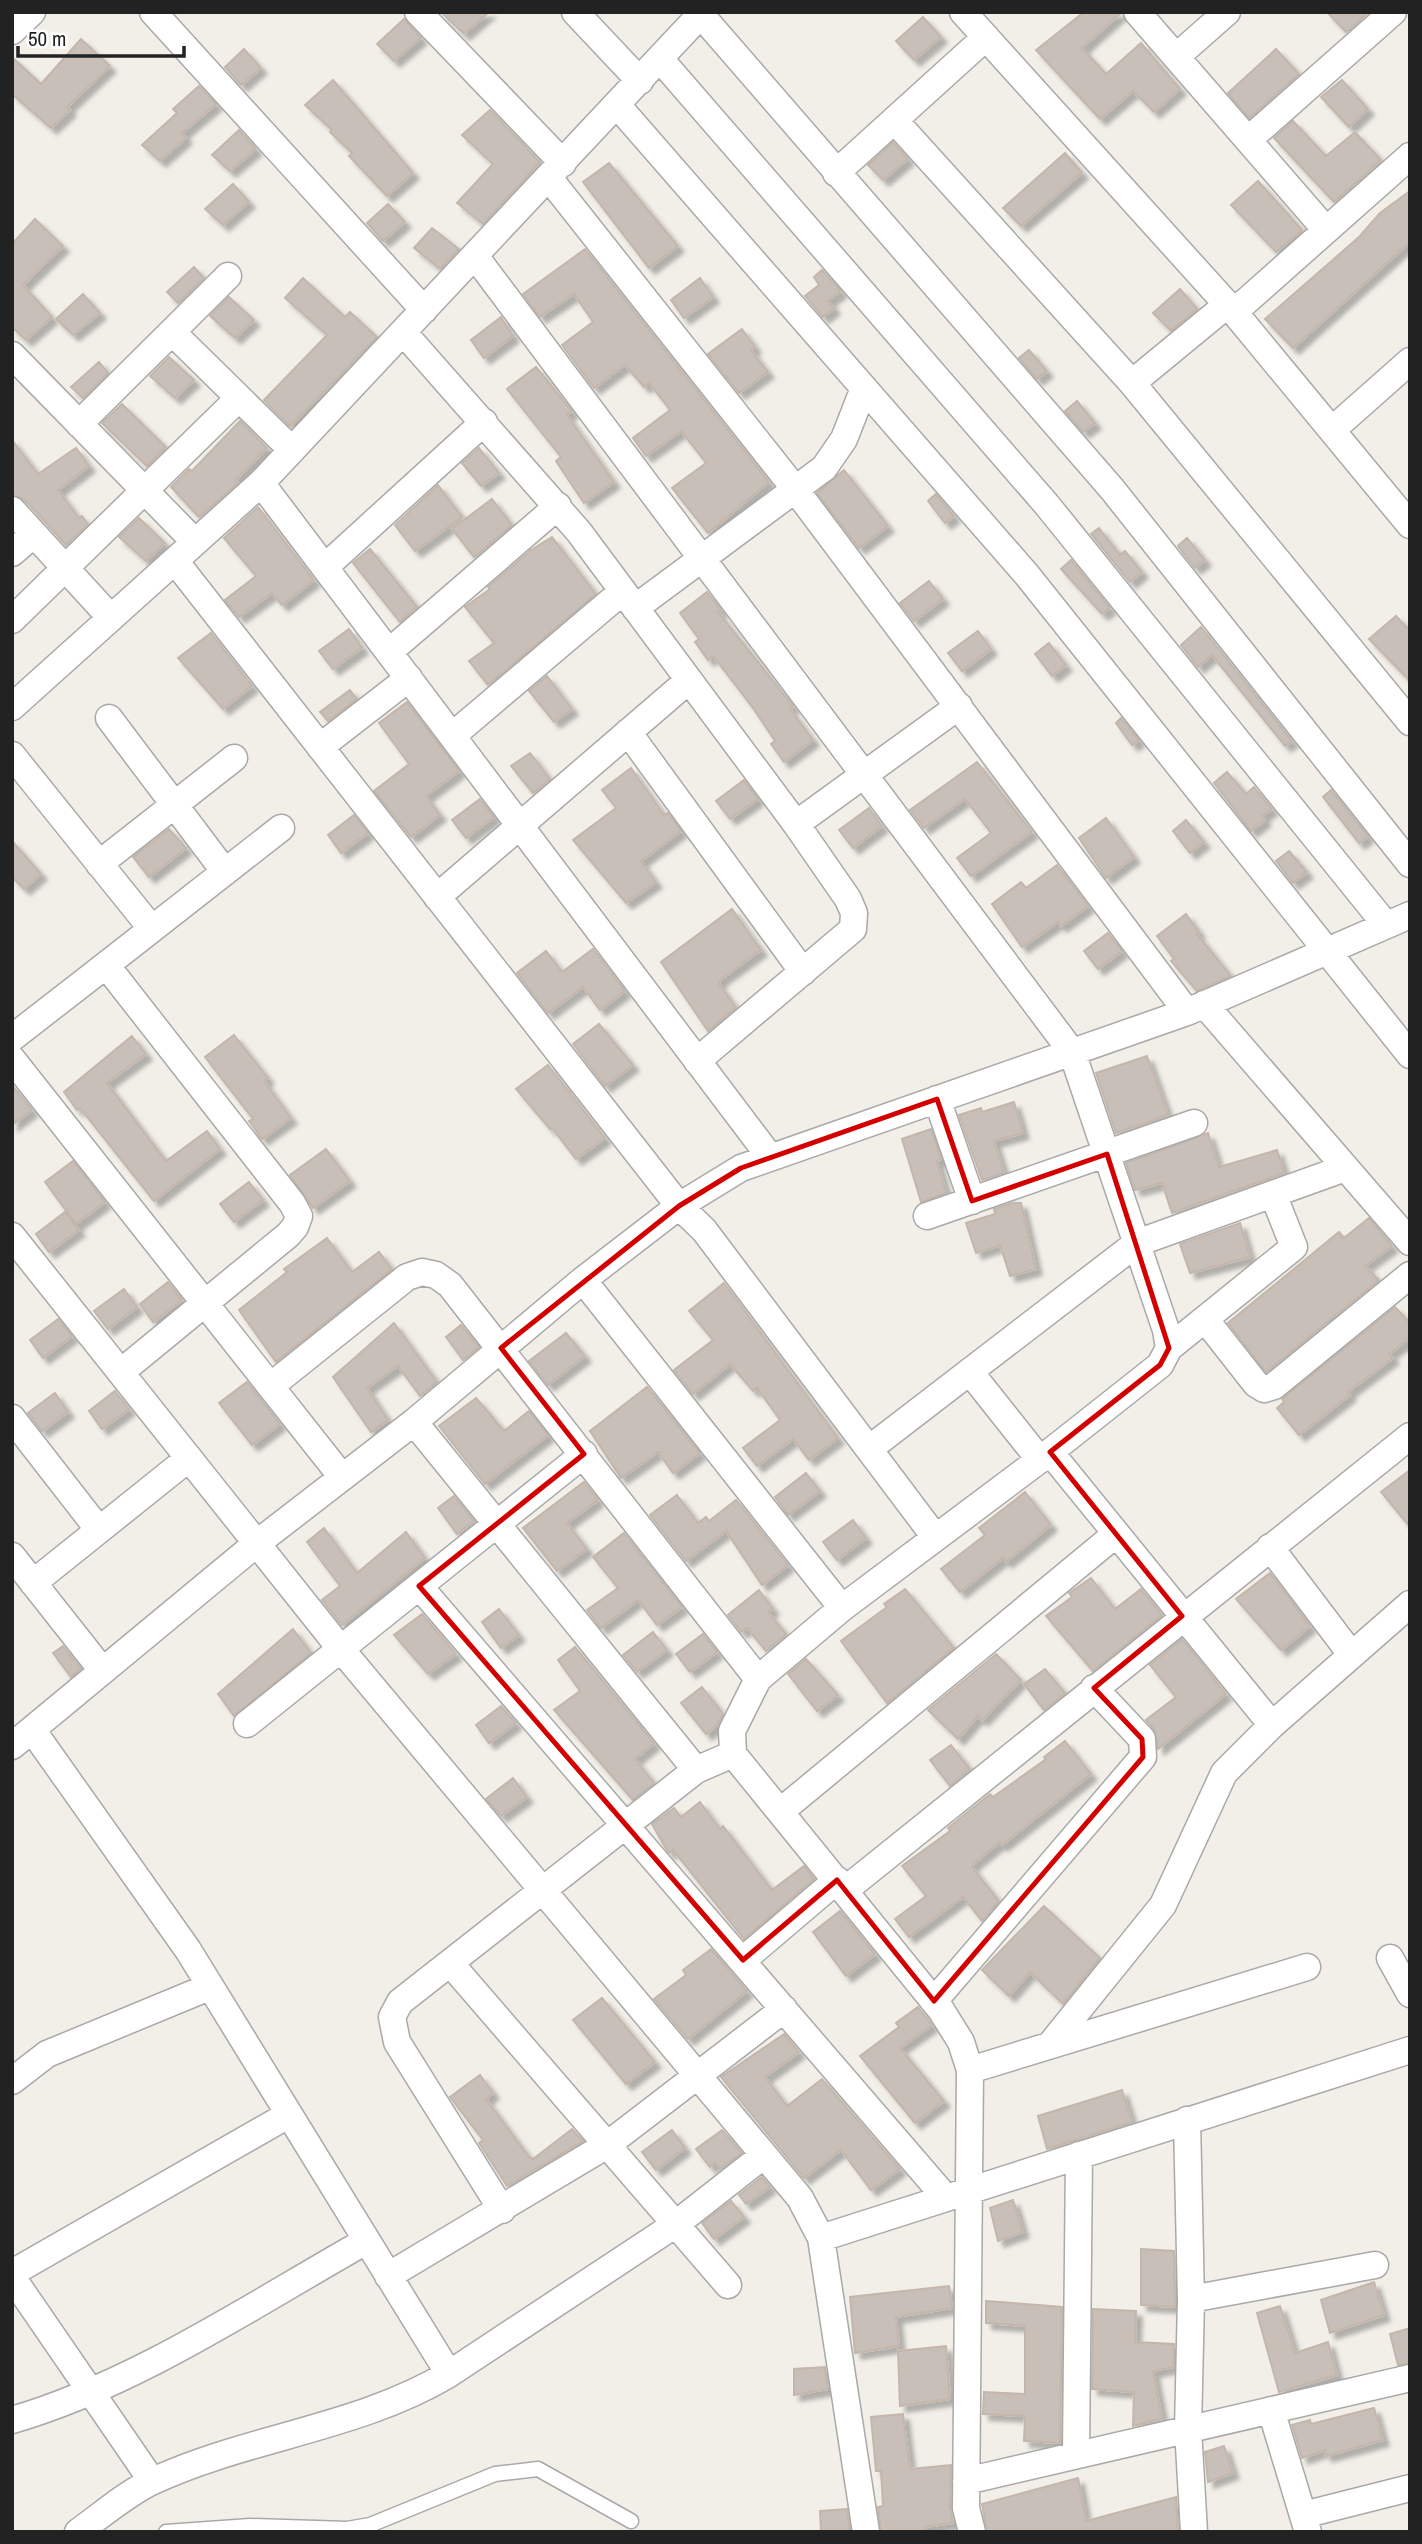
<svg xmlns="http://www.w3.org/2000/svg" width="1422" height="2544" viewBox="0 0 1422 2544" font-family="'Archivo Narrow',sans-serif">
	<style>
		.building { fill: #c7bfb8; stroke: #c4b6ab; stroke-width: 2; filter: url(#shadow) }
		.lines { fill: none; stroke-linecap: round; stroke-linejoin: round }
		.lane-casing { stroke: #a9a9a9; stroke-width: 17 }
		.street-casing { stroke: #a9a9a9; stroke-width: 29 }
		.lane { stroke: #fff; stroke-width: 14 }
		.street { stroke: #fff; stroke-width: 26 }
		.marked { fill: none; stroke: #d40000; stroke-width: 5; stroke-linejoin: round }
	</style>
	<defs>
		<filter id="shadow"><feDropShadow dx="6" dy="6" stdDeviation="2" flood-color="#0004"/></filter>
	</defs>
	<rect width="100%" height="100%" fill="#f2efe9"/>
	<path class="building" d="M 441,12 L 489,12 L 464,34 Z
		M 1084,12 L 1122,12 L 1082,48 L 1106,74 L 1141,43 L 1180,89 L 1154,112 L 1133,91 L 1100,119 L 1036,50 Z
		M 1327,12 L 1369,12 L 1346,32 Z
		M 923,17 L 941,37 L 914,60 L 896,41 Z
		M 404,19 L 421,38 L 394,61 L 377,44 Z
		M 81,39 L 110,66 L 67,107 L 70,110 L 51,128 L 12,94 L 12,57 L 41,84 Z
		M 244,49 L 261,68 L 241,85 L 225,67 Z
		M 1276,49 L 1299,74 L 1249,118 L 1228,93 Z
		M 333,80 L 413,173 L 387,196 L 349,156 L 352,153 L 330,132 L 332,130 L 305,105 Z
		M 1342,80 L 1368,109 L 1349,127 L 1321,97 Z
		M 199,86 L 216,104 L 182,133 L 186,138 L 160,161 L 142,145 L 177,113 L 173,109 Z
		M 490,110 L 540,162 L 483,224 L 457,203 L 493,164 L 462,135 Z
		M 1293,121 L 1326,156 L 1355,132 L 1381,160 L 1334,202 L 1274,138 Z
		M 239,130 L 256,149 L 230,171 L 212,155 Z
		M 893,142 L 908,159 L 883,180 L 868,165 Z
		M 1065,153 L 1082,173 L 1021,226 L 1003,208 Z
		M 609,163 L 678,246 L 649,268 L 583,182 Z
		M 1258,181 L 1302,230 L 1276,252 L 1231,205 Z
		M 233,184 L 249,202 L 223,225 L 205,209 Z
		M 1410,191 L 1410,242 L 1293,348 L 1265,319 L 1359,237 L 1380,213 Z
		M 388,204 L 405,222 L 383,241 L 367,223 Z
		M 35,219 L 63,246 L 23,285 L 52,317 L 26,340 L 12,327 L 12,244 Z
		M 432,228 L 459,249 L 440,269 L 414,248 Z
		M 585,249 L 769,482 L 708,533 L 672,488 L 706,463 L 681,431 L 646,456 L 633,438 L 670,410 L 649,383 L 644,387 L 625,365 L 594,388 L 562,345 L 593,322 L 574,294 L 540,317 L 523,294 Z
		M 194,267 L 204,278 L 178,303 L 167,292 Z
		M 822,270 L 841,291 L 828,301 L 834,308 L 823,317 L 805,296 L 819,285 L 814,277 Z
		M 303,278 L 345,317 L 350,312 L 377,337 L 290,426 L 264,400 L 327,335 L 285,298 Z
		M 700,278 L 713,297 L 684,318 L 671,300 Z
		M 1180,289 L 1197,309 L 1171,331 L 1153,313 Z
		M 83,294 L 100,313 L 73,335 L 56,319 Z
		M 229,297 L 254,320 L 235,338 L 210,316 Z
		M 501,317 L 513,336 L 484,358 L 471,340 Z
		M 742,329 L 755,347 L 751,350 L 768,372 L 739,393 L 708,354 Z
		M 1029,350 L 1047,371 L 1037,379 L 1019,358 Z
		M 169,357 L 194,380 L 175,398 L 150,376 Z
		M 99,362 L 108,373 L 83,398 L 71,387 Z
		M 536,367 L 572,411 L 567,415 L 614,482 L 584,503 L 556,461 L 561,457 L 507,389 Z
		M 1077,401 L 1095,423 L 1083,432 L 1065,411 Z
		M 122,404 L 166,447 L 147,466 L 102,423 Z
		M 240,421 L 267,448 L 235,480 L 238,483 L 199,517 L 171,487 L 189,469 L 192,471 Z
		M 12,440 L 38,474 L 76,448 L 89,466 L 58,490 L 79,518 L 82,516 L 88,524 L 66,545 L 24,499 L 12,495 Z
		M 479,448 L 499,473 L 481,486 L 462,463 Z
		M 844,470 L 888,526 L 859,548 L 817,493 Z
		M 438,485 L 462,517 L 415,551 L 395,525 Z
		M 936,494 L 954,516 L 945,523 L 928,501 Z
		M 492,499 L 512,525 L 474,557 L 452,529 Z
		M 258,507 L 314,580 L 282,605 L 272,593 L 239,617 L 225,600 L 256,576 L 224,538 Z
		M 139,518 L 165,543 L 146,561 L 119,537 Z
		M 1099,528 L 1120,555 L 1125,551 L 1142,572 L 1130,582 L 1091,534 Z
		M 552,537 L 596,594 L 488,685 L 469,661 L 494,643 L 465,607 L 490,589 L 488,587 L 531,550 Z
		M 1187,538 L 1205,560 L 1195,568 L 1178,546 Z
		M 370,549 L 417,607 L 400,622 L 353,563 Z
		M 1071,560 L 1110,608 L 1102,614 L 1061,569 Z
		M 929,581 L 943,599 L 914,621 L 900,603 Z
		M 707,592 L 721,610 L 718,612 L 793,706 L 790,709 L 813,740 L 784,762 L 771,744 L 775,741 L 753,708 L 713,656 L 708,660 L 695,642 L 699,639 L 680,613 Z
		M 1396,616 L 1410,631 L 1410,681 L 1369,639 Z
		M 1201,627 L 1292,741 L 1285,746 L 1212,655 L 1198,667 L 1181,645 Z
		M 349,629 L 362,648 L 333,669 L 319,651 Z
		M 978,631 L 991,649 L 962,671 L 948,653 Z
		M 211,633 L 252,686 L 223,709 L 178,658 Z
		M 1049,643 L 1066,665 L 1052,676 L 1035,654 Z
		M 547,676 L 572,709 L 554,722 L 529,691 Z
		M 350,690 L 357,699 L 328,721 L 320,712 Z
		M 407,702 L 459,771 L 426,796 L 440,815 L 411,837 L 374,791 L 409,764 L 379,723 Z
		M 1121,718 L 1139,740 L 1132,745 L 1116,723 Z
		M 530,753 L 550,779 L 533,793 L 511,766 Z
		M 977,762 L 1032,832 L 971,876 L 957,858 L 991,833 L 965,799 L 924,828 L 910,810 Z
		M 631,768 L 664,815 L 668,813 L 681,831 L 641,861 L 656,882 L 626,903 L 573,840 L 616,808 L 602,790 Z
		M 1227,772 L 1246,794 L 1254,787 L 1272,809 L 1262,816 L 1265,820 L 1251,831 L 1214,783 Z
		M 744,780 L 758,799 L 730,819 L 716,801 Z
		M 1331,790 L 1368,836 L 1359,843 L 1323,797 Z
		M 480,799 L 494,817 L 466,838 L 452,820 Z
		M 869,808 L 882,826 L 853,848 L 839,830 Z
		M 354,815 L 368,833 L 341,853 L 328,835 Z
		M 1106,818 L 1134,857 L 1106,878 L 1079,838 Z
		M 1186,820 L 1204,842 L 1190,853 L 1173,831 Z
		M 169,829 L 186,848 L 149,877 L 133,857 Z
		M 12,841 L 41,874 L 24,889 L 12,877 Z
		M 1289,851 L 1307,872 L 1293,883 L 1276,861 Z
		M 1057,865 L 1088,906 L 1061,926 L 1058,922 L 1022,947 L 992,904 L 1021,882 L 1026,888 Z
		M 732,909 L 761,950 L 720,980 L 719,984 L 736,1007 L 708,1031 L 661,962 Z
		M 1186,914 L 1199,932 L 1197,934 L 1231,976 L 1197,991 L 1171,961 L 1174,959 L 1157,936 Z
		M 1108,933 L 1122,951 L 1098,969 L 1084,951 Z
		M 593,949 L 625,991 L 600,1010 L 583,987 L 548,1013 L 517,973 L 546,951 L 562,972 Z
		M 599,1024 L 633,1065 L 605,1086 L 573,1044 Z
		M 234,1035 L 268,1078 L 264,1081 L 291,1118 L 262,1139 L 249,1121 L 253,1119 L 205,1057 Z
		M 132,1036 L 146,1054 L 107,1083 L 166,1161 L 207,1131 L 220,1149 L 154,1201 L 80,1108 L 77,1110 L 64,1092 Z
		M 1147,1056 L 1168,1115 L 1116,1133 L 1096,1073 Z
		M 548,1065 L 605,1138 L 576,1159 L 552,1128 L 550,1129 L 516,1089 Z
		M 12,1085 L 32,1110 L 12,1125 Z
		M 1014,1102 L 1023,1133 L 994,1141 L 1004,1173 L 982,1180 L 959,1115 L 981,1108 L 982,1112 Z
		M 931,1129 L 941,1159 L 937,1161 L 946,1193 L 921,1202 L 902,1139 Z
		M 1208,1133 L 1219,1167 L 1277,1150 L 1284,1173 L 1172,1213 L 1162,1183 L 1135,1190 L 1126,1163 Z
		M 326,1149 L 350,1181 L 313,1208 L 290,1175 Z
		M 73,1161 L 105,1202 L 76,1224 L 45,1182 Z
		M 249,1182 L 263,1200 L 234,1222 L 220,1204 Z
		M 1013,1203 L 1021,1203 L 1036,1269 L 1010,1276 L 1000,1245 L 976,1253 L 966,1223 L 995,1214 L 994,1209 Z
		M 65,1212 L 79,1230 L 49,1252 L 36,1234 Z
		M 1369,1218 L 1392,1246 L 1365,1266 L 1379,1280 L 1266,1372 L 1228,1323 L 1339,1232 L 1344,1238 Z
		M 1240,1223 L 1250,1257 L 1190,1273 L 1180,1244 Z
		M 327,1238 L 352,1272 L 379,1252 L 392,1269 L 276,1362 L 239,1310 L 287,1272 L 284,1269 Z
		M 168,1282 L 182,1300 L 153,1322 L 140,1304 Z
		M 724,1283 L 838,1438 L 809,1460 L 793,1439 L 757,1466 L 743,1448 L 780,1420 L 757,1388 L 753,1391 L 730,1364 L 693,1394 L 674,1370 L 713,1340 L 689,1311 Z
		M 124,1289 L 137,1307 L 108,1329 L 94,1311 Z
		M 1395,1307 L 1410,1323 L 1410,1338 L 1389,1354 L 1393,1358 L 1348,1392 L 1350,1395 L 1299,1435 L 1277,1408 L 1284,1402 L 1282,1399 Z
		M 58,1319 L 72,1336 L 43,1358 L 30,1340 Z
		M 394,1323 L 437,1382 L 420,1396 L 398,1366 L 367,1388 L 388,1420 L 371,1432 L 333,1377 Z
		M 461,1325 L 479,1347 L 463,1360 L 446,1337 Z
		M 566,1333 L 585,1356 L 548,1385 L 529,1361 Z
		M 247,1382 L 280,1424 L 252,1445 L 219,1403 Z
		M 647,1387 L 700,1453 L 673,1473 L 658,1452 L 621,1478 L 590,1431 Z
		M 115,1391 L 129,1409 L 102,1429 L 89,1411 Z
		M 55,1393 L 68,1412 L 42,1431 L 28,1413 Z
		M 476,1398 L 504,1431 L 529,1411 L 548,1435 L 485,1484 L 439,1426 Z
		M 1410,1470 L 1410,1527 L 1381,1492 Z
		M 806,1473 L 820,1491 L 788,1515 L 775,1497 Z
		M 584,1482 L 598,1500 L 567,1523 L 587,1549 L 557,1571 L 523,1528 Z
		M 1025,1492 L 1051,1525 L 1006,1562 L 1003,1558 L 960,1592 L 941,1569 L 985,1535 L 979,1528 Z
		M 677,1495 L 698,1523 L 706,1517 L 709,1521 L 736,1500 L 788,1565 L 762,1585 L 726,1531 L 686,1561 L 650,1515 Z
		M 454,1496 L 474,1521 L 457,1534 L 438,1508 Z
		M 853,1520 L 866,1538 L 837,1560 L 823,1542 Z
		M 324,1528 L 357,1573 L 406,1532 L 425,1558 L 342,1625 L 322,1600 L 340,1586 L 307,1542 Z
		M 624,1533 L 682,1607 L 657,1625 L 638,1600 L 601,1628 L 587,1610 L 618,1588 L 593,1557 Z
		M 1270,1573 L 1310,1626 L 1281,1650 L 1236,1599 Z
		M 1091,1578 L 1115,1609 L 1141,1589 L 1162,1615 L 1093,1671 L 1046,1616 L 1072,1597 L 1069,1593 Z
		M 905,1589 L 954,1648 L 887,1703 L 841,1641 L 887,1607 L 884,1604 Z
		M 759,1590 L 773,1609 L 768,1612 L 786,1634 L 766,1651 L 747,1628 L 741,1632 L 728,1615 Z
		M 499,1609 L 519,1635 L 501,1648 L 482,1622 Z
		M 422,1614 L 456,1654 L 428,1674 L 394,1635 Z
		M 293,1629 L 311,1653 L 234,1716 L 218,1694 Z
		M 653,1632 L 667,1650 L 637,1672 L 623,1655 Z
		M 703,1634 L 717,1652 L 690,1672 L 676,1654 Z
		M 1182,1639 L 1226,1694 L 1158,1749 L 1154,1729 L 1146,1720 L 1176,1697 L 1150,1665 Z
		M 63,1646 L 81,1669 L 71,1677 L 53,1653 Z
		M 575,1647 L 654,1743 L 635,1759 L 654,1783 L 633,1800 L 554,1710 L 580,1691 L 558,1660 Z
		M 996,1654 L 1021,1680 L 982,1720 L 978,1716 L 958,1739 L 928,1710 Z
		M 806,1659 L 838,1695 L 817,1711 L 788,1674 Z
		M 1045,1669 L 1065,1693 L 1044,1710 L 1024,1684 Z
		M 702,1687 L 723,1714 L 718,1724 L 706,1734 L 681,1703 Z
		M 501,1706 L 516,1723 L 489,1743 L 476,1725 Z
		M 1065,1741 L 1091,1774 L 1002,1845 L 1000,1842 L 973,1864 L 972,1867 L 999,1901 L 982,1921 L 963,1897 L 909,1937 L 895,1919 L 926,1896 L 902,1866 L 950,1831 L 948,1828 L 990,1794 L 993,1797 L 1046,1759 L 1044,1757 Z
		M 951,1745 L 970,1769 L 950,1786 L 930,1760 Z
		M 513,1778 L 527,1797 L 501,1816 L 486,1799 Z
		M 700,1802 L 720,1829 L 723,1826 L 772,1890 L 804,1866 L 814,1879 L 744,1939 L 673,1850 L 669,1853 L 665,1847 L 652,1824 L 674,1808 L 681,1817 Z
		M 1044,1906 L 1100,1958 L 1063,2004 L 1030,1972 L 1009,1996 L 982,1970 Z
		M 840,1911 L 875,1954 L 846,1976 L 813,1932 Z
		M 711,1949 L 747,1991 L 688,2039 L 654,1999 L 686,1975 L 683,1970 Z
		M 602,1998 L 655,2062 L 626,2084 L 573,2020 Z
		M 918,2007 L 932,2025 L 900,2048 L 944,2101 L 915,2123 L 860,2056 L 899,2027 L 896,2023 Z
		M 784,2034 L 799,2052 L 765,2077 L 787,2106 L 822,2079 L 900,2169 L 871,2190 L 841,2150 L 804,2178 L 721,2077 Z
		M 480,2075 L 493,2093 L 486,2099 L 529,2157 L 533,2159 L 572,2129 L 583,2141 L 507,2186 L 479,2143 L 483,2140 L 450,2097 Z
		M 1122,2090 L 1132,2122 L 1047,2149 L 1038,2116 Z
		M 672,2130 L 685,2148 L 656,2170 L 642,2152 Z
		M 722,2130 L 742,2153 L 720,2169 L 715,2163 L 710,2167 L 696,2149 Z
		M 762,2177 L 770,2187 L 746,2204 L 739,2195 Z
		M 1013,2200 L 1023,2232 L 998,2241 L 990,2208 Z
		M 731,2201 L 744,2217 L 714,2239 L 702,2223 Z
		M 1141,2249 L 1174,2251 L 1175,2307 L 1141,2305 Z
		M 1374,2282 L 1384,2315 L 1330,2333 L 1321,2300 Z
		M 949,2286 L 952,2308 L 896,2317 L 899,2346 L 855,2353 L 850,2297 Z
		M 986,2301 L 1062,2307 L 1060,2443 L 1024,2441 L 1025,2416 L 983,2414 L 984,2392 L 1025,2394 L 1025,2326 L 986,2323 Z
		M 1280,2306 L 1295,2353 L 1328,2342 L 1337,2375 L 1279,2392 L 1257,2313 Z
		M 1093,2309 L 1136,2311 L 1135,2342 L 1174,2344 L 1174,2367 L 1153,2371 L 1162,2419 L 1133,2426 L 1134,2392 L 1092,2389 Z
		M 1410,2328 L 1410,2363 L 1398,2365 L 1390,2334 Z
		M 946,2346 L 950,2399 L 900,2406 L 898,2351 Z
		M 825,2367 L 828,2389 L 794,2395 L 794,2369 Z
		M 1374,2408 L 1383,2440 L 1326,2456 L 1325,2450 L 1302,2458 L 1292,2425 L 1310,2420 L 1311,2424 Z
		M 903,2414 L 910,2469 L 951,2465 L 950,2508 L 953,2523 L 925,2527 L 926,2532 L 881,2532 L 878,2507 L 883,2506 L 881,2471 L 876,2471 L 871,2417 Z
		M 1224,2446 L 1233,2473 L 1208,2482 L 1205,2452 Z
		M 1078,2478 L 1086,2521 L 1176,2497 L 1178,2532 L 987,2532 L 982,2504 Z
		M 847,2509 L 850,2532 L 821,2532 L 820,2511 Z"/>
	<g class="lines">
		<g class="lane-casing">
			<path id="lane" d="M 166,2532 L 250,2526 L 347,2529 L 370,2525 L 495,2474 L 538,2469 L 631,2521"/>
		</g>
		<g class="street-casing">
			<path id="street" d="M 153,12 L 424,310
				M 418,12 L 563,163
				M 575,12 L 640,81
				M 963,12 L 1234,312 L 1410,525
				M 1137,12 L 1326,230
				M 701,15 L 1112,489 L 1410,864
				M 12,31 L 32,12
				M 1176,57 L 1227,12
				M 660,59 L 1047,505 L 1386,925
				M 617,105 L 1027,575 L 1410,1055
				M 895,121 L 1132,383 L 1410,722
				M 1248,140 L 1393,12
				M 836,173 L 986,37
				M 549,178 L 795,489 L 1187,1012
				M 475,256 L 1072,1052 L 1166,1330 L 1169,1348 L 1160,1365 L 1050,1452 L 842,1608 L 758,1679 L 732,1731 L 733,1754 L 941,2010 L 961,2042 L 970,2070 L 966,2508 L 972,2532
				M 1234,312 L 1410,156
				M 172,332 L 292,450
				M 403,332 L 579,532 L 796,824 L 848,899 L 854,913 L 853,929 L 697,1061
				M 12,355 L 195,542
				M 1132,383 L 1228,304
				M 79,424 L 228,276
				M 1332,430 L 1410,361
				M 261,483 L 770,1157
				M 12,510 L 111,618
				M 12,553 L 34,534
				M 175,561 L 679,1206 L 704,1230 L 935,1537
				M 325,567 L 484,422
				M 635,608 L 824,468 L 844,439 L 864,388
				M 12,620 L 239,398
				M 389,652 L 558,506
				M 12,707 L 261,483 L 703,12
				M 109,718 L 225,872
				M 628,732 L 803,972
				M 452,736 L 623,591
				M 320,747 L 409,678
				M 12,755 L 152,929
				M 796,824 L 959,706
				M 99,864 L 234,758
				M 437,897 L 689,680
				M 106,965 L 281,828
				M 1204,1004 L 1410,1242
				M 12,1038 L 106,965 L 292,1203 L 299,1216 L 295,1227 L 288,1235 L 121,1372
				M 12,1059 L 342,1477
				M 937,1099 L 972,1201
				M 927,1216 L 1194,1123
				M 12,1236 L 340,1648 L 800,2198 L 821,2238 L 866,2532
				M 583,1280 L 842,1608
				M 1205,1319 L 1256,1384 L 1264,1389 L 1274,1386 L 1410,1275
				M 1169,1348 L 1294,1247 L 1273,1194
				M 970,1372 L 1040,1460
				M 272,1385 L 407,1277 L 422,1272 L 436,1275 L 450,1285 L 758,1679
				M 12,1418 L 99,1530
				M 414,1422 L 696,1770
				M 869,1449 L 1137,1243 L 1345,1168
				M 1050,1452 L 1272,1725
				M 1270,1547 L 1351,1654
				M 12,1556 L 102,1670
				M 33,1583 L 189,1458
				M 419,1586 L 946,2198
				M 247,1724 L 584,1454
				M 33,1731 L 188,1950 L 449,2374 C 359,2428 248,2437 153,2481 C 127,2493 102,2515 78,2532
				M 12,1746 L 256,1544 L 414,1422 L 583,1280 L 679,1206 L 741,1168 L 1187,1012 L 1410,915
				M 781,1811 L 1116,1534
				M 845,1890 L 1410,1436
				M 1390,1958 L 1410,1994
				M 743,1960 L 837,1880
				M 450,1963 L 728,2285
				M 934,2001 L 1143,1757 L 1142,1739 L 1094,1688
				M 1050,2045 L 1163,1905 L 1224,1773 L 1272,1725 L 1410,1604
				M 970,2070 L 1307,1967
				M 12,2081 L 47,2054 L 209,1987
				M 1187,2120 L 1191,2299 L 1188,2429 L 1194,2532
				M 502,2210 L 397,2042 L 392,2017 L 400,2002 L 696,1770 L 733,1754
				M 821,2238 L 1410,2050
				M 12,2273 L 288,2115
				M 388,2276 L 607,2145 L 784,2009
				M 12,2277 L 152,2481
				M 1191,2299 L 1375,2265
				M 449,2374 L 676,2224 L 764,2155
				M 1271,2410 L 1308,2532
				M 12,2420 C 136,2384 254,2304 366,2241
				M 1076,2455 L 1079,2155
				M 966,2481 L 1410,2378
				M 1303,2515 L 1410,2488"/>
		</g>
		<use href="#lane" class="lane"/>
		<use href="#street" class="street"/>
	</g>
	<path class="marked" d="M 937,1099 L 972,1201 L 1107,1154 L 1169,1348 L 1160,1365 L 1050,1452 L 1182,1616 L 1094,1688 L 1142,1739 L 1143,1757 L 934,2001 L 837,1880 L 743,1960 L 419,1586 L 584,1454 L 501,1348 L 679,1206 L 741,1168 Z"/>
	<rect width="1422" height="2544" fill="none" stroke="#222222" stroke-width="28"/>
	<path d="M18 46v10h166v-10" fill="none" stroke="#222222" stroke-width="3.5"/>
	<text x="28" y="46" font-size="21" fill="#222222" stroke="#ffffff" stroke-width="5" paint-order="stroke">50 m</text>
</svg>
